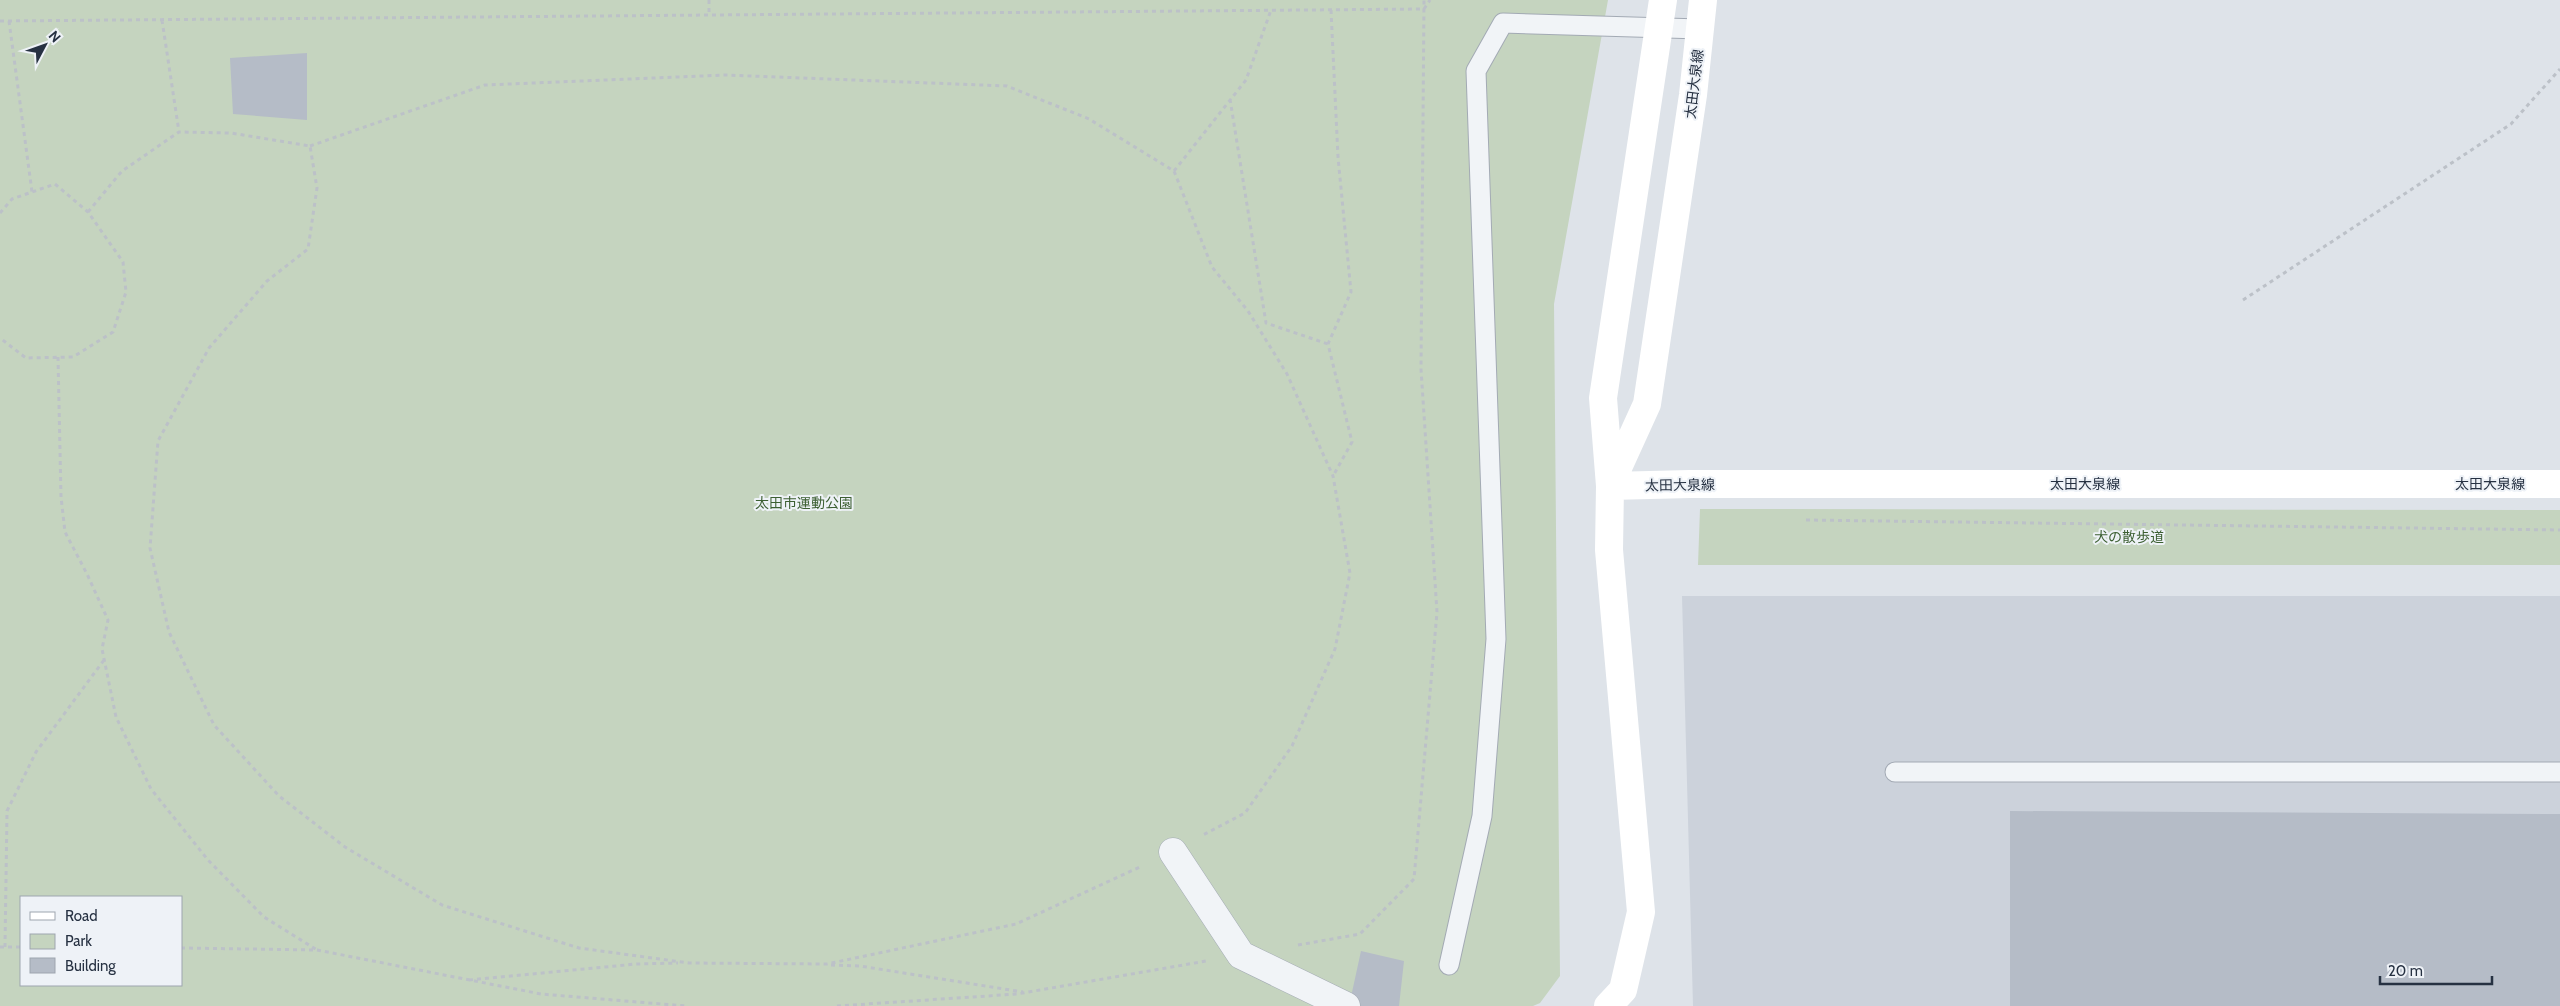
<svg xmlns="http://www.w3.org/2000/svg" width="2560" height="1006" viewBox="0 0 2560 1006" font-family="Cabin,'Noto Sans JP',sans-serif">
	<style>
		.built { fill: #ccd2db }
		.green { fill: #c5d4bf; fill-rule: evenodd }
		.building { fill: #b5bcc7 }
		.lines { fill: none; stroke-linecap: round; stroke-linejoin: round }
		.lane-casing { stroke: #a3aab4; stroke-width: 21 }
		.street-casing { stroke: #a3aab4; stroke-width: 29 }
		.path { stroke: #bcc1c8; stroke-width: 3; stroke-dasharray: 4 4; stroke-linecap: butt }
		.lane { stroke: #f1f4f7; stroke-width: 19 }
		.street { stroke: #f1f4f7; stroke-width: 28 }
		.secondary { stroke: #fff; stroke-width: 28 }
		.labels { text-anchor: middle; stroke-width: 4; stroke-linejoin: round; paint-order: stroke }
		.street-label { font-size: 14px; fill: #263142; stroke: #eef2f7 }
		.park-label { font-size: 14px; fill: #3c5f32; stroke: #eef2f7 }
	</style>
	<rect width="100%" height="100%" fill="#dee3e9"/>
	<path class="built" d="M 1682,596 L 2560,596 L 2560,1006 L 1693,1006 Z"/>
	<path class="green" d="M 0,0 L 1608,0 L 1554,304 L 1560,976 L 1540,1003 L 1533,1006 L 0,1006 ZM 21,897 L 181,897 L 181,985 L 21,985 Z
		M 1700,509 L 2560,510 L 2560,565 L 1698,565 Z"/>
	<path class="building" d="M 307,53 L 307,120 L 233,114 L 230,58 Z
		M 2010,811 L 2560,814 L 2560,1006 L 2010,1006 Z
		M 1361,951 L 1404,961 L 1399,1006 L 1349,1006 Z"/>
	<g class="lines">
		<g class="lane-casing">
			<path id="lane" d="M 1895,772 L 2560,772
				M 1449,965 L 1482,816 L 1496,639 L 1476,71 L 1503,23 L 1700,29"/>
		</g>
		<g class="street-casing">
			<path id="street" d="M 1173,852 L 1241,955 L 1346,1006"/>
		</g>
		<path class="path" d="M 709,0 L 709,15
			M 1424,9 L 1430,0
			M 1331,10 L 1338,157 L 1351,292 L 1328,344 L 1352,442 L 1333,476
			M 162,20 L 179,132
			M 0,21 L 1424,9
			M 9,21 L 32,192
			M 1230,99 L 1266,323 L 1328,344
			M 310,146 L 485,85 L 725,75 L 1007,86 L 1089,119 L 1174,171 L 1212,267 L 1248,311 L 1287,374 L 1333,476 L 1350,573 L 1335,649 L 1292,746 L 1245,813 L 1201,836
			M 1174,171 L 1246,80 L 1271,10
			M 88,212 L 122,171 L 179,132 L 231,133 L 310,146 L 317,188 L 308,249 L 267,281 L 209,348 L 158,441 L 150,548 L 169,632 L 214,725 L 279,796 L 345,847 L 442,905 L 579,948 L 689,963 L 827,964 L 1016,924 L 1142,866
			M 0,213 L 12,199 L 55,184 L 88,212 L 123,262 L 126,292 L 113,332 L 73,357 L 26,358 L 0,338
			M 2243,300 L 2511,124 L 2560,69
			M 58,357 L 61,497 L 65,532 L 87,574 L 108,620 L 102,649 L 116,717 L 151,789 L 208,860 L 264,917 L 317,950
			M 1806,520 L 2560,530
			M 1298,945 L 1360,934 L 1414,879 L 1437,612 L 1421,369 L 1424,0
			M 0,947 L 21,947
			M 5,947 L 7,811 L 36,752 L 104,660
			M 181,948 L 317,950 L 541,994 L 686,1006
			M 831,965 L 860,966 L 1023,992
			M 469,980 L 636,964 L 678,963
			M 837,1006 L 1017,994 L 1206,961"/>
		<use href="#lane" class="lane"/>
		<use href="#street" class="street"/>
		<path class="secondary" d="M 1611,483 L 1647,404 L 1693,95 L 1703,0
			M 1610,486 L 1690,484 L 2560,484
			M 1608,1006 L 1623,990 L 1641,912 L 1609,550 L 1610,486 L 1603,398 L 1663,0"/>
	</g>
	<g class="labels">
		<g class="street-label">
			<text transform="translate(1694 84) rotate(-83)" y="5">太田大泉線</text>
			<text x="2085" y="489">太田大泉線</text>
			<text x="2490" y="489">太田大泉線</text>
			<text transform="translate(1680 485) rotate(-1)" y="5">太田大泉線</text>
		</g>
		<g class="park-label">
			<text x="804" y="508">太田市運動公園</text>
			<text x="2129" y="542">犬の散歩道</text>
		</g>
	</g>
	<rect x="20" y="896" width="162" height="90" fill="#eef2f7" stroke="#9ea5af"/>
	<rect x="30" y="912" width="25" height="8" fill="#ffffff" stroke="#9ea5af"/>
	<text x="65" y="921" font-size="15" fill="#263142">Road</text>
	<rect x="30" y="934" width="25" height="15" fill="#c5d4bf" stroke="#9ea5af"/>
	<text x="65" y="946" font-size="15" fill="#263142">Park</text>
	<rect x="30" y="958" width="25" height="15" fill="#b5bcc7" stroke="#9ea5af"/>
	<text x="65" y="971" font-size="15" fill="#263142">Building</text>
	<g transform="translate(45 45) rotate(49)" stroke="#eef2f7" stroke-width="4" paint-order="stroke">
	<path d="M0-4L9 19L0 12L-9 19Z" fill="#263142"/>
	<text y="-8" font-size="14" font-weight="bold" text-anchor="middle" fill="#263142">N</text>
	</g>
	<path d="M2380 976v8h112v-8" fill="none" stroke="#263142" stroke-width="2.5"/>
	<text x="2388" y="976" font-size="15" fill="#263142" stroke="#eef2f7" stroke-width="4" paint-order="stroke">20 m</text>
</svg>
